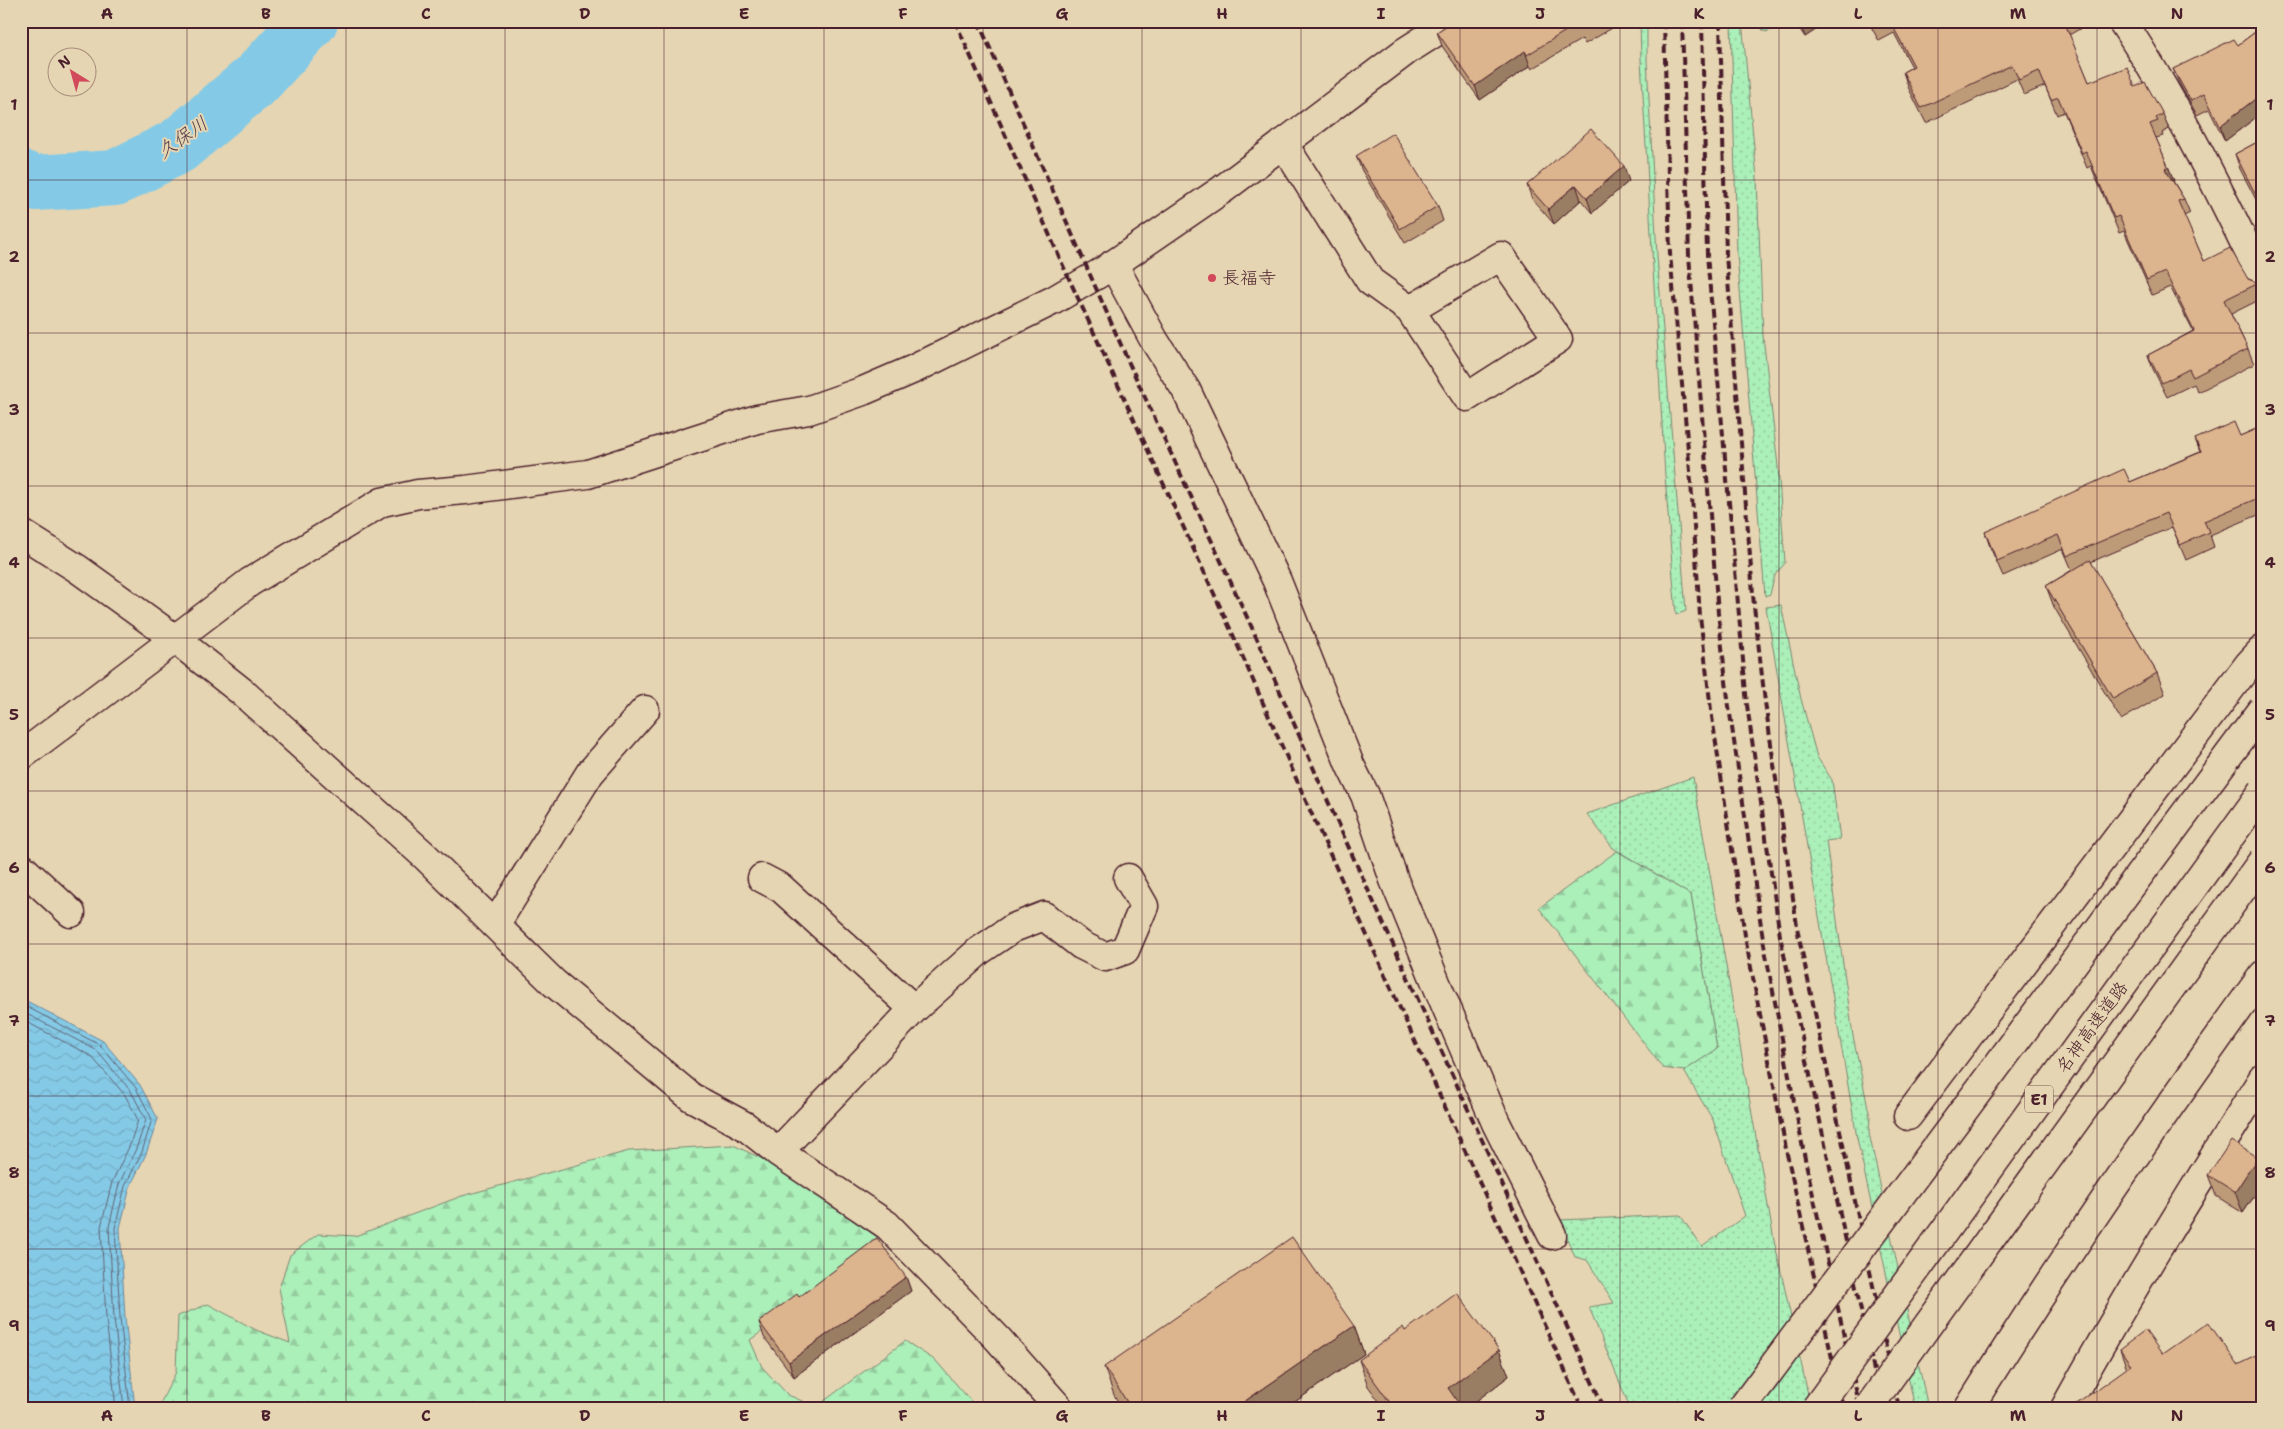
<svg xmlns="http://www.w3.org/2000/svg" width="2284" height="1429" viewBox="0 0 2284 1429" font-family="'Shantell Sans','Klee One',sans-serif">
	<style>
		.grass { fill: url(#grass-dots); stroke: #7a8772 }
		.forest { fill: url(#forest-firs); stroke: #7a8772 }
		.water { fill: url(#water-waves); stroke: #6d869b }
		.lines { fill: none; stroke-linecap: round; stroke-linejoin: round }
		.shore { stroke: #616376; stroke-width: 1 }
		.river { stroke: #84cae6; stroke-width: 56 }
		.minor-casing { stroke: #4a1f2b; stroke-width: 31 }
		.highway-casing { stroke: #4a1f2b; stroke-width: 31 }
		.minor { stroke: #e6d5b2; stroke-width: 28 }
		.highway { stroke: #e6d5b2; stroke-width: 28 }
		.rail { stroke: #4a1f2b; stroke-width: 4; stroke-dasharray: 8 4; stroke-linecap: butt }
		.minor-bridge-casing { stroke: #4a1f2b; stroke-width: 31; stroke-linecap: butt }
		.highway-bridge-casing { stroke: #4a1f2b; stroke-width: 31; stroke-linecap: butt }
		.minor-bridge { stroke: #e6d5b2; stroke-width: 28 }
		.highway-bridge { stroke: #e6d5b2; stroke-width: 28 }
		.wall { fill: #bd9b79; stroke: #4a1f2b }
		.shaded-wall { fill: #9a7e63; stroke: #4a1f2b }
		.building { fill: #dcb48d; stroke: #4a1f2b }
		.grid { fill: none; stroke: #4a1f2b; stroke-width: 1; stroke-opacity: 0.55 }
		.poi-dot { fill: #d1495b; stroke: #e6d5b2; stroke-width: 2 }
		.labels { text-anchor: middle; stroke-width: 4; stroke-linejoin: round; paint-order: stroke }
		.shield { fill: #e6d5b2; stroke: #795654; stroke-width: 1 }
		.shield-label { font-size: 16px; font-weight: bold; fill: #4a1f2b }
		.poi-label { font-size: 18px; fill: #4a1f2b; stroke: #e6d5b2; text-anchor: start }
		.street-label { font-size: 18px; fill: #4a1f2b; stroke: #e6d5b2 }
		.water-label { font-size: 19px; font-style: italic; fill: #533947; stroke: #e6d5b2 }
		.neatline { fill: none; stroke: #4a1f2b; stroke-width: 2 }
		.grid-label { font-size: 16px; text-anchor: middle; font-weight: bold; fill: #4a1f2b }
	</style>
	<defs>
		<pattern id="grass-dots" width="8" height="8" patternUnits="userSpaceOnUse" patternTransform="scale(1.25)"><rect width="8" height="8" fill="#abefb9"/><path d="M2 2h.1M6 6h.1" fill="none" stroke="#95cc9f" stroke-width="1.8" stroke-linecap="round"/></pattern>
		<pattern id="forest-firs" width="22" height="20" patternUnits="userSpaceOnUse" patternTransform="scale(1.25)"><rect width="22" height="20" fill="#abefb9"/><path d="M5 1l3.5 6h-7zM16 11l3.5 6h-7z" fill="#95cc9f"/></pattern>
		<pattern id="water-waves" width="16" height="10" patternUnits="userSpaceOnUse" patternTransform="scale(1.25)"><rect width="16" height="10" fill="#84cae6"/><path d="M0 5q4-4 8 0t8 0" fill="none" stroke="#74adc5"/></pattern>
	</defs>
	<rect width="100%" height="100%" fill="#e6d5b2"/>
	<filter id="ink" filterUnits="userSpaceOnUse"><feTurbulence type="fractalNoise" baseFrequency=".02" numOctaves="2"/><feDisplacementMap in="SourceGraphic" scale="10" xChannelSelector="R" yChannelSelector="G"/><feConvolveMatrix kernelMatrix="1 2 1 2 8 2 1 2 1" color-interpolation-filters="sRGB"/></filter>
	<g filter="url(#ink)">
		<path class="grass" d="M 1640,21 L 1647,21 L 1647,60 L 1657,256 L 1686,611 L 1676,615 L 1665,476 L 1641,60 Z
			M 1731,21 L 1742,21 L 1757,178 L 1763,336 L 1778,466 L 1785,563 L 1775,575 L 1770,594 L 1765,596 L 1737,254 Z
			M 1781,605 L 1801,699 L 1817,757 L 1832,780 L 1840,839 L 1826,841 L 1853,1036 L 1870,1117 L 1869,1133 L 1928,1408 L 1915,1408 L 1857,1138 L 1766,607 Z
			M 1693,777 L 1774,1240 L 1811,1408 L 1630,1408 L 1589,1307 L 1614,1303 L 1587,1260 L 1575,1257 L 1559,1220 L 1680,1215 L 1702,1247 L 1745,1216 L 1713,1120 L 1684,1071 L 1717,1049 L 1691,895 L 1613,848 L 1587,814 Z"/>
		<path class="forest" d="M 1754,21 L 1789,21 L 1784,26 L 1765,32 Z
			M 1617,851 L 1691,895 L 1717,1049 L 1684,1071 L 1663,1068 L 1539,908 Z
			M 733,1145 L 771,1163 L 877,1237 L 839,1276 L 750,1340 L 762,1367 L 788,1395 L 816,1407 L 905,1341 L 936,1361 L 977,1408 L 158,1408 L 176,1372 L 178,1316 L 208,1304 L 256,1330 L 290,1343 L 279,1288 L 290,1255 L 318,1234 L 355,1236 L 462,1196 L 629,1151 Z"/>
		<path class="water" d="M 21,998 L 103,1041 L 140,1085 L 158,1119 L 146,1154 L 130,1187 L 120,1228 L 125,1317 L 135,1408 L 21,1408 Z"/>
		<g class="lines">
			<path class="shore" d="M 21,1004 L 100,1045 L 136,1088 L 152,1119 L 142,1152 L 125,1186 L 115,1228 L 120,1317 L 130,1408
				M 21,1011 L 96,1050 L 131,1091 L 146,1120 L 136,1149 L 119,1184 L 109,1227 L 114,1318 L 124,1408
				M 21,1019 L 91,1056 L 125,1095 L 138,1120 L 129,1147 L 112,1182 L 101,1227 L 106,1318 L 116,1408"/>
			<path class="river" d="M 21,178 L 35,183 L 115,178 L 178,146 L 258,78 L 310,21"/>
			<g class="minor-casing">
				<path id="minor" d="M 2122,21 C 2177,104 2220,192 2263,281
					M 1283,143 L 1370,281 L 1410,310 L 1467,397 L 1558,339 L 1501,256 L 1410,310
					M 1113,264 L 1154,340 L 1186,390 L 1277,581 L 1350,765 L 1365,795 L 1394,880 L 1439,990 L 1496,1123 L 1552,1235
					M 21,533 L 78,569 L 174,638 L 241,691 L 425,856 L 554,983 L 691,1097 L 745,1126 L 778,1152 L 887,1225 L 998,1339 L 1059,1408
					M 21,756 L 250,582 L 382,502 L 418,494 L 465,490 L 588,474 L 757,419 L 809,410 L 863,391 L 914,369 L 1054,300 L 1105,270 L 1223,189 L 1406,51 L 1453,21
					M 21,867 L 71,913
					M 762,878 L 781,888 L 914,1009
					M 495,925 L 590,773 L 645,710
					M 1908,1116 L 2249,664 L 2263,649
					M 778,1152 L 914,1009 L 979,951 L 1013,928 L 1044,916 L 1081,945 L 1105,957 L 1125,950 L 1144,906 L 1128,878"/>
			</g>
			<g class="highway-casing">
				<path id="highway" d="M 1969,1408 C 2061,1260 2161,1116 2263,975
					M 2065,1408 C 2127,1295 2195,1187 2263,1078"/>
			</g>
			<use href="#minor" class="minor"/>
			<use href="#highway" class="highway"/>
			<path class="rail" d="M 955,21 L 1065,270 L 1234,637 L 1309,808 L 1582,1408
				M 978,21 L 1129,363 L 1253,630 L 1334,815 L 1604,1408
				M 1664,21 L 1670,254 L 1691,482 L 1700,616 L 1711,710 L 1746,942 L 1787,1154 L 1843,1408
				M 1682,21 L 1689,255 L 1718,613 L 1729,707 L 1763,939 L 1804,1154 L 1860,1408
				M 1702,21 L 1707,255 L 1747,705 L 1780,936 L 1882,1408
				M 1720,21 L 1726,255 L 1754,606 L 1765,702 L 1798,933 L 1899,1408"/>
			<g class="minor-bridge-casing">
				<path id="minor-bridge" d="M 1742,1408 L 2263,709"/>
			</g>
			<g class="highway-bridge-casing">
				<path id="highway-bridge" d="M 1816,1408 L 2263,791
					M 1868,1408 L 2263,860"/>
			</g>
			<use href="#minor-bridge" class="minor-bridge"/>
			<use href="#highway-bridge" class="highway-bridge"/>
		</g>
		<path class="wall" d="M 1453,21 L 1618,21 L 1619,24 L 1585,44 L 1582,39 L 1532,69 L 1530,66 L 1480,100 L 1442,46 L 1437,32 Z
			M 1794,21 L 1829,21 L 1805,37 Z
			M 1868,21 L 2090,21 L 2090,23 L 2069,35 L 2089,82 L 2135,87 L 2163,114 L 2169,129 L 2162,133 L 2163,136 L 2156,138 L 2168,166 L 2174,181 L 2173,181 L 2184,199 L 2190,213 L 2184,216 L 2204,261 L 2256,282 L 2263,281 L 2263,298 L 2231,314 L 2248,349 L 2254,364 L 2198,392 L 2194,384 L 2167,397 L 2153,369 L 2148,355 L 2193,331 L 2170,287 L 2152,295 L 2124,231 L 2119,233 L 2091,166 L 2087,168 L 2064,112 L 2057,115 L 2045,86 L 2024,95 L 2017,79 L 1926,123 L 1908,87 L 1903,72 L 1912,67 L 1894,33 L 1879,41 Z
			M 2263,26 L 2263,112 L 2225,141 L 2209,109 L 2197,115 L 2179,83 L 2173,69 L 2238,45 Z
			M 2263,139 L 2263,213 L 2240,169 L 2235,154 Z
			M 1356,156 L 1438,206 L 1443,221 L 1405,243 L 1362,171 Z
			M 1629,181 L 1592,213 L 1581,200 L 1554,224 L 1532,199 L 1527,185 Z
			M 2263,426 L 2263,513 L 2210,535 L 2214,547 L 2186,560 L 2172,527 L 2091,562 L 2157,673 L 2165,694 L 2121,720 L 2054,607 L 2046,586 L 2072,570 L 2063,549 L 2003,576 L 1990,547 L 1985,532 L 2130,482 L 2200,452 L 2195,439 L 2240,436 Z
			M 2263,1161 L 2263,1183 L 2243,1213 L 2216,1196 L 2208,1175 Z
			M 906,1277 L 911,1291 L 794,1377 L 764,1337 L 759,1322 L 799,1297 Z
			M 1354,1326 L 1364,1354 L 1286,1408 L 1122,1408 L 1114,1395 L 1104,1367 Z
			M 1405,1331 L 1499,1350 L 1509,1376 L 1467,1408 L 1384,1408 L 1368,1386 L 1359,1360 Z
			M 2120,1349 L 2238,1365 L 2263,1408 L 2127,1369 Z"/>
		<path class="shaded-wall" d="M 1802,21 L 1829,21 L 1805,37 L 1800,23 Z
			M 1525,51 L 1530,66 L 1480,100 L 1475,86 Z
			M 2263,93 L 2263,112 L 2225,141 L 2220,126 Z
			M 1624,166 L 1629,181 L 1592,213 L 1587,198 Z
			M 2168,166 L 2174,181 L 2170,184 L 2165,169 Z
			M 1576,185 L 1581,200 L 1554,224 L 1548,209 Z
			M 2256,1160 L 2263,1179 L 2263,1183 L 2243,1213 L 2235,1192 Z
			M 906,1277 L 911,1291 L 794,1377 L 789,1362 Z
			M 1354,1326 L 1364,1354 L 1286,1408 L 1235,1408 Z
			M 1499,1350 L 1509,1376 L 1467,1408 L 1455,1408 L 1448,1388 Z"/>
		<path class="building" d="M 1453,21 L 1595,21 L 1580,30 L 1577,24 L 1527,55 L 1525,51 L 1475,86 L 1437,32 Z
			M 1871,21 L 1884,21 L 1874,27 Z
			M 1890,21 L 2064,21 L 2089,82 L 2127,67 L 2135,87 L 2145,82 L 2163,114 L 2156,118 L 2158,121 L 2150,124 L 2168,166 L 2165,169 L 2184,199 L 2178,201 L 2204,261 L 2230,248 L 2248,279 L 2256,282 L 2263,281 L 2224,300 L 2248,349 L 2193,377 L 2189,369 L 2162,383 L 2148,355 L 2194,331 L 2165,272 L 2147,280 L 2119,216 L 2114,218 L 2086,151 L 2082,153 L 2058,97 L 2051,100 L 2039,71 L 2019,80 L 2012,65 L 1921,108 L 1903,72 L 1914,66 Z
			M 2263,26 L 2263,93 L 2220,126 L 2204,94 L 2191,101 L 2173,69 L 2234,39 L 2238,45 Z
			M 1591,129 L 1624,166 L 1587,198 L 1576,185 L 1548,209 L 1527,185 Z
			M 1393,133 L 1438,206 L 1400,229 L 1356,156 Z
			M 2263,139 L 2263,207 L 2259,201 L 2235,154 Z
			M 2234,422 L 2240,436 L 2263,426 L 2263,496 L 2204,521 L 2209,532 L 2180,545 L 2166,513 L 2067,556 L 2058,535 L 1997,561 L 1985,532 L 2124,469 L 2130,482 L 2201,452 L 2195,439 Z
			M 2090,560 L 2157,673 L 2113,699 L 2046,586 Z
			M 2231,1141 L 2263,1161 L 2263,1173 L 2256,1160 L 2235,1192 L 2208,1175 Z
			M 1292,1237 L 1354,1326 L 1235,1408 L 1131,1408 L 1104,1367 Z
			M 877,1238 L 906,1277 L 789,1362 L 759,1322 L 797,1294 L 799,1297 Z
			M 1457,1293 L 1499,1350 L 1448,1388 L 1459,1404 L 1455,1408 L 1394,1408 L 1359,1360 L 1403,1327 L 1405,1331 Z
			M 2208,1322 L 2238,1365 L 2263,1353 L 2263,1408 L 2071,1408 L 2131,1365 L 2120,1349 L 2145,1330 L 2162,1354 Z"/>
	</g>
	<path class="grid" d="M 187,21 L 187,1408M 346,21 L 346,1408M 505,21 L 505,1408M 664,21 L 664,1408M 824,21 L 824,1408M 983,21 L 983,1408M 1142,21 L 1142,1408M 1301,21 L 1301,1408M 1460,21 L 1460,1408M 1620,21 L 1620,1408M 1779,21 L 1779,1408M 1938,21 L 1938,1408M 2097,21 L 2097,1408M 21,180 L 2263,180M 21,333 L 2263,333M 21,486 L 2263,486M 21,638 L 2263,638M 21,791 L 2263,791M 21,944 L 2263,944M 21,1096 L 2263,1096M 21,1249 L 2263,1249"/>
	<circle class="poi-dot" cx="1212" cy="278" r="5"/>
	<g class="labels">
		<rect class="shield" x="2025" y="1085.5" width="28" height="27" rx="4"/>
		<g class="shield-label">
			<text x="2039" y="1105">E1</text>
		</g>
		<g class="poi-label">
			<text x="1222" y="284">長福寺</text>
		</g>
		<g class="street-label">
			<text transform="translate(2092 1027) rotate(-54)" y="6">名神高速道路</text>
		</g>
		<g class="water-label">
			<text transform="translate(182 137) rotate(-35)" y="7">久保川</text>
		</g>
	</g>
	<rect width="2284" height="1429" fill="none" stroke="#e6d5b2" stroke-width="55"/>
	<g transform="translate(72 72) rotate(323)"><circle r="24" fill="#e6d5b2" stroke="#a88c7c"/>
	<path d="M0-4L9 19L0 12L-9 19Z" fill="#d1495b"/>
	<text y="-8" font-size="14" font-weight="bold" text-anchor="middle" fill="#4a1f2b">N</text>
	</g>
	<rect x="28" y="28" width="2228" height="1374" class="neatline"/>
	<g class="grid-label">
		<text x="107" y="19">A</text>
		<text x="266" y="19">B</text>
		<text x="426" y="19">C</text>
		<text x="585" y="19">D</text>
		<text x="744" y="19">E</text>
		<text x="903" y="19">F</text>
		<text x="1062" y="19">G</text>
		<text x="1222" y="19">H</text>
		<text x="1381" y="19">I</text>
		<text x="1540" y="19">J</text>
		<text x="1699" y="19">K</text>
		<text x="1858" y="19">L</text>
		<text x="2018" y="19">M</text>
		<text x="2177" y="19">N</text>
		<text x="14" y="110">1</text>
		<text x="2270" y="110">1</text>
		<text x="14" y="262">2</text>
		<text x="2270" y="262">2</text>
		<text x="14" y="415">3</text>
		<text x="2270" y="415">3</text>
		<text x="14" y="568">4</text>
		<text x="2270" y="568">4</text>
		<text x="14" y="720">5</text>
		<text x="2270" y="720">5</text>
		<text x="14" y="873">6</text>
		<text x="2270" y="873">6</text>
		<text x="14" y="1026">7</text>
		<text x="2270" y="1026">7</text>
		<text x="14" y="1178">8</text>
		<text x="2270" y="1178">8</text>
		<text x="14" y="1331">9</text>
		<text x="2270" y="1331">9</text>
		<text x="107" y="1421">A</text>
		<text x="266" y="1421">B</text>
		<text x="426" y="1421">C</text>
		<text x="585" y="1421">D</text>
		<text x="744" y="1421">E</text>
		<text x="903" y="1421">F</text>
		<text x="1062" y="1421">G</text>
		<text x="1222" y="1421">H</text>
		<text x="1381" y="1421">I</text>
		<text x="1540" y="1421">J</text>
		<text x="1699" y="1421">K</text>
		<text x="1858" y="1421">L</text>
		<text x="2018" y="1421">M</text>
		<text x="2177" y="1421">N</text>
	</g>
</svg>
